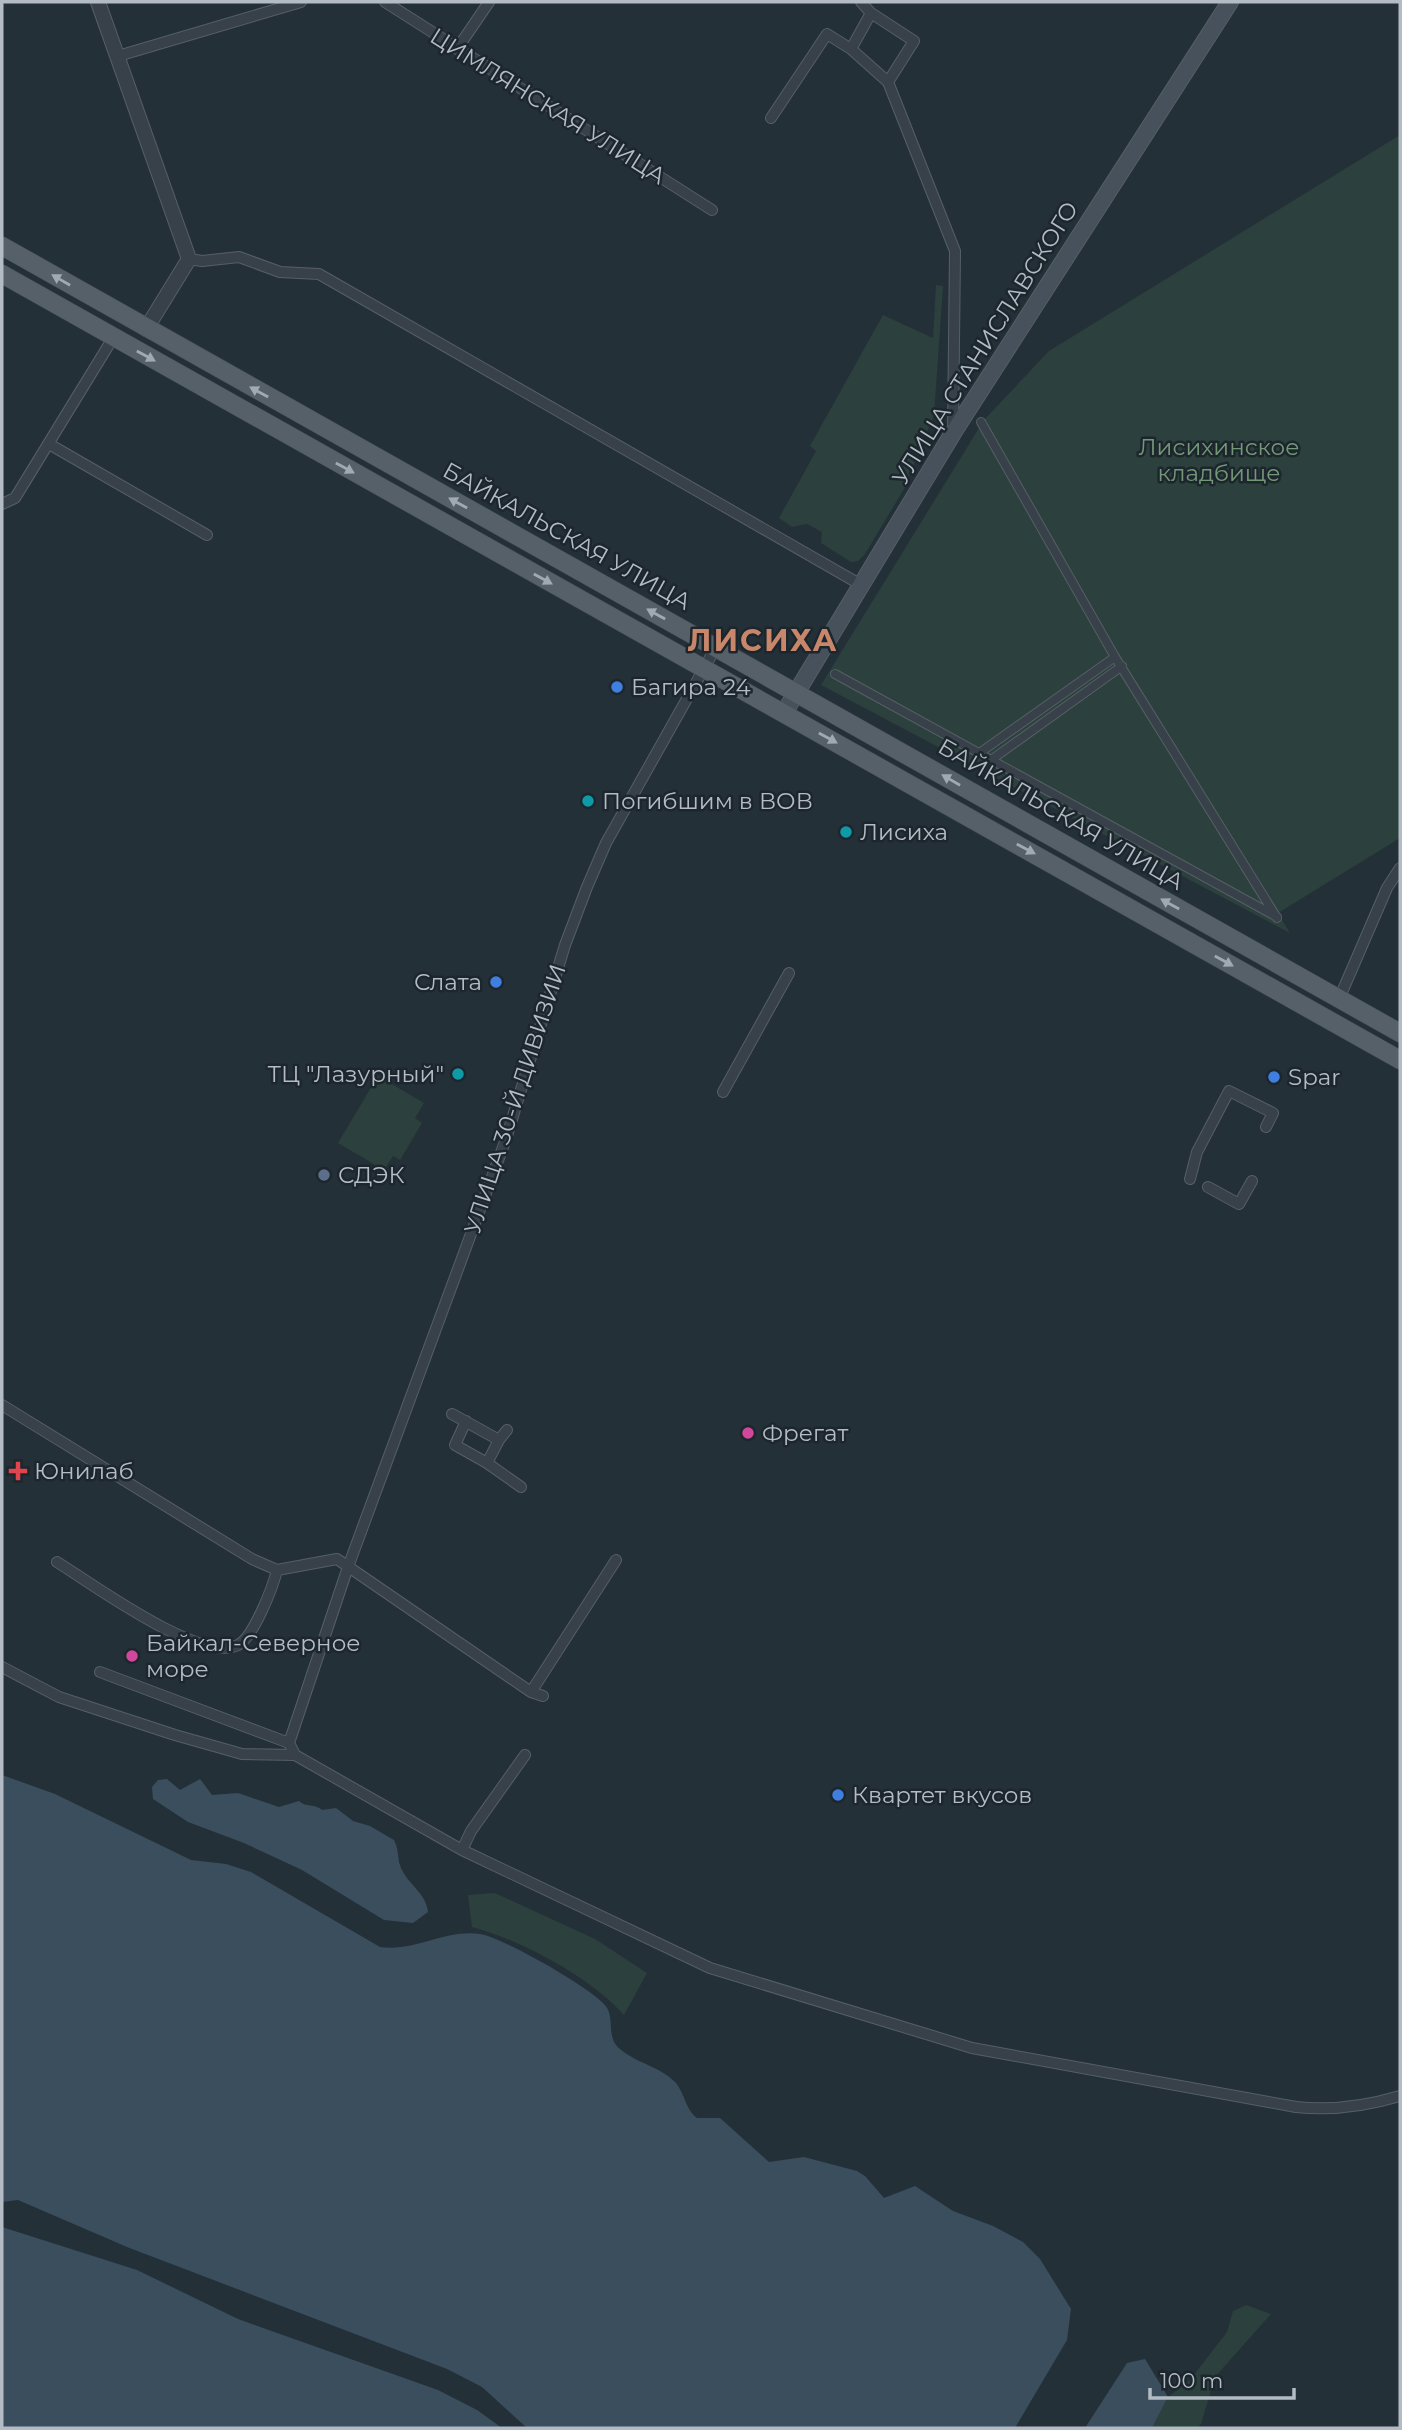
<svg xmlns="http://www.w3.org/2000/svg" width="1402" height="2430" viewBox="0 0 1402 2430" font-family="Montserrat,sans-serif">
	<style>
		.green { fill: #2c403d }
		.water { fill: #3a4e5e }
		.lines { fill: none; stroke-linecap: round; stroke-linejoin: round }
		.pedestrian-casing { stroke: #565f66; stroke-width: 10 }
		.minor-casing { stroke: #565f66; stroke-width: 12 }
		.tertiary-casing { stroke: #565f66; stroke-width: 16 }
		.secondary-casing { stroke: #565f66; stroke-width: 18 }
		.primary-casing { stroke: #444d55; stroke-width: 19 }
		.pedestrian { stroke: #384149; stroke-width: 8 }
		.minor { stroke: #384149; stroke-width: 10 }
		.tertiary { stroke: #384149; stroke-width: 14 }
		.secondary { stroke: #46515b; stroke-width: 16 }
		.primary { stroke: #566069; stroke-width: 18 }
		.oneway { fill: #a0aab3 }
		.shop-dot { fill: #3f7fe0; stroke: #1d262d; stroke-width: 2.5 }
		.culture-dot { fill: #0f9aa8; stroke: #1d262d; stroke-width: 2.5 }
		.service-dot { fill: #5c6f8a; stroke: #1d262d; stroke-width: 2.5 }
		.hotel-dot { fill: #d1479c; stroke: #1d262d; stroke-width: 2.5 }
		.health-dot { fill: #e0444e; stroke: #1d262d; stroke-width: 2.5 }
		.labels { text-anchor: middle; stroke-width: 5; stroke-linejoin: round; paint-order: stroke }
		.street-label { font-size: 23px; fill: #b3bcc5; stroke: #1d262d }
		.park-label { font-size: 23px; fill: #739877; stroke: #1d262d }
		.poi-label { font-size: 23px; fill: #b3bcc5; stroke: #1d262d; text-anchor: start }
		.district-label { font-size: 30px; font-weight: bold; letter-spacing: 2px; fill: #c8866a; stroke: #1d262d }
	</style>
	<rect width="100%" height="100%" fill="#243038"/>
	<path class="green" d="M 1400,135 L 1400,838 L 1278,913 L 1290,933 L 821,685 L 984,420 L 1049,351 Z
		M 936,285 L 943,286 L 934,415 L 904,489 L 865,554 L 858,561 L 851,562 L 821,543 L 822,532 L 807,524 L 792,527 L 779,518 L 816,451 L 810,446 L 883,315 L 933,338 Z
		M 378,1076 L 424,1103 L 415,1118 L 422,1123 L 400,1160 L 393,1156 L 384,1170 L 338,1143 Z
		M 495,1893 L 595,1939 L 647,1973 L 624,2015 C 590,1977 521,1940 472,1927 L 468,1895 Z
		M 1246,2305 L 1271,2314 L 1215,2377 L 1201,2424 L 1197,2428 L 1152,2428 L 1168,2397 L 1190,2380 L 1227,2332 L 1233,2311 Z"/>
	<path class="water" d="M 2,1775 L 55,1794 L 191,1860 L 226,1864 L 251,1872 L 380,1947 C 416,1952 445,1929 480,1934 C 502,1937 591,1988 605,2005 C 616,2018 605,2037 620,2049 C 636,2063 659,2066 675,2082 C 685,2093 685,2109 697,2118 L 720,2118 L 769,2162 L 804,2157 L 857,2171 L 865,2176 L 884,2198 L 915,2186 L 953,2211 L 993,2226 L 1023,2242 L 1040,2259 L 1071,2309 L 1067,2340 L 1015,2428 L 527,2428 L 482,2387 L 447,2369 L 127,2247 L 18,2200 L 2,2202 Z
		M 167,1779 L 180,1790 L 200,1779 L 212,1795 L 238,1793 L 279,1807 L 299,1801 C 306,1808 315,1803 322,1810 L 336,1808 L 353,1821 L 370,1826 L 394,1840 C 398,1848 398,1855 399,1862 C 404,1883 426,1891 428,1912 L 413,1923 L 384,1920 L 302,1870 L 244,1843 L 188,1822 L 153,1799 L 152,1787 L 158,1780 Z
		M 2,2227 L 137,2270 L 238,2319 L 438,2390 L 477,2410 L 502,2428 L 2,2428 Z
		M 1145,2359 L 1168,2397 L 1152,2428 L 1085,2428 L 1127,2363 Z"/>
	<g class="lines">
		<g class="pedestrian-casing">
			<path id="pedestrian" d="M 981,422 L 1115,657 L 1277,918
				M 835,674 L 1277,917
				M 978,754 L 1115,657
				M 991,760 L 1122,666"/>
		</g>
		<g class="minor-casing">
			<path id="minor" d="M 385,2 L 712,210
				M 871,13 L 914,41 L 888,82 L 955,251 L 953,432
				M 457,49 L 489,2
				M 851,49 L 888,82
				M 118,56 L 301,2
				M 771,118 L 827,34 L 851,49 L 871,13 L 861,2
				M 189,259 L 202,261 L 239,257 L 280,272 L 319,274 L 863,586
				M 49,444 L 207,535
				M 2,504 L 15,498 L 113,338
				M 1339,999 L 1387,888 L 1400,868
				M 723,1092 L 789,973
				M 1190,1179 L 1197,1152 L 1229,1091 L 1273,1113 L 1266,1127
				M 1208,1187 L 1239,1204 L 1252,1181
				M 2,1405 L 252,1559 L 277,1570 L 337,1559 L 531,1692 L 543,1696
				M 452,1414 L 499,1440 L 507,1430
				M 466,1421 L 455,1445 L 487,1463 L 499,1440
				M 487,1463 L 521,1487
				M 57,1562 C 91,1583 201,1664 238,1645 C 253,1638 273,1587 277,1570
				M 2,1667 L 59,1697 L 175,1735 L 242,1754 L 295,1755 L 462,1850 L 710,1968 L 972,2048 L 1296,2107 C 1331,2111 1366,2106 1400,2096
				M 100,1672 L 289,1743
				M 531,1692 L 616,1560
				M 295,1755 L 289,1743 L 348,1567 L 506,1139 L 565,945 L 587,887 L 606,843 L 716,647
				M 462,1850 L 471,1831 L 525,1755"/>
		</g>
		<g class="tertiary-casing">
			<path id="tertiary" d="M 98,2 L 189,259 L 146,329"/>
		</g>
		<g class="secondary-casing">
			<path id="secondary" d="M 784,713 L 953,433 L 1230,2"/>
		</g>
		<g class="primary-casing">
			<path id="primary" d="M 2,246 L 1400,1033
				M 2,274 L 1400,1060"/>
		</g>
		<use href="#pedestrian" class="pedestrian"/>
		<use href="#minor" class="minor"/>
		<use href="#tertiary" class="tertiary"/>
		<use href="#secondary" class="secondary"/>
		<use href="#primary" class="primary"/>
	</g>
	<defs><path id="oneway-solid" d="M-6-.8H1V-3.2L6.5 0L1 3.2V.8H-6Z" transform="scale(1.75)"/></defs>
	<g class="oneway">
		<use href="#oneway-solid" transform="translate(61 280) rotate(-150)"/>
		<use href="#oneway-solid" transform="translate(146 356) rotate(29)"/>
		<use href="#oneway-solid" transform="translate(259 392) rotate(-151)"/>
		<use href="#oneway-solid" transform="translate(345 468) rotate(29)"/>
		<use href="#oneway-solid" transform="translate(458 503) rotate(-151)"/>
		<use href="#oneway-solid" transform="translate(543 579) rotate(29)"/>
		<use href="#oneway-solid" transform="translate(656 614) rotate(-151)"/>
		<use href="#oneway-solid" transform="translate(828 738) rotate(29)"/>
		<use href="#oneway-solid" transform="translate(951 780) rotate(-150)"/>
		<use href="#oneway-solid" transform="translate(1026 849) rotate(28)"/>
		<use href="#oneway-solid" transform="translate(1170 904) rotate(-151)"/>
		<use href="#oneway-solid" transform="translate(1224 961) rotate(29)"/>
	</g>
	<g class="shop-dot">
		<circle cx="617" cy="687" r="7"/>
		<circle cx="496" cy="982" r="7"/>
		<circle cx="1274" cy="1077" r="7"/>
		<circle cx="838" cy="1795" r="7"/>
	</g>
	<g class="culture-dot">
		<circle cx="588" cy="801" r="7"/>
		<circle cx="846" cy="832" r="7"/>
		<circle cx="458" cy="1074" r="7"/>
	</g>
	<circle class="service-dot" cx="324" cy="1175" r="7"/>
	<g class="hotel-dot">
		<circle cx="748" cy="1433" r="7"/>
		<circle cx="132" cy="1656" r="7"/>
	</g>
	<path class="health-dot" d="M14.5 1460.5h7v7h7v7h-7v7h-7v-7h-7v-7h7z"/>
	<g class="labels">
		<g class="street-label">
			<text transform="translate(548 106) rotate(32)" y="8">ЦИМЛЯНСКАЯ УЛИЦА</text>
			<text transform="translate(985 343) rotate(-58)" y="8">УЛИЦА СТАНИСЛАВСКОГО</text>
			<text transform="translate(567 536) rotate(29)" y="8">БАЙКАЛЬСКАЯ УЛИЦА</text>
			<text transform="translate(1061 814) rotate(30)" y="8">БАЙКАЛЬСКАЯ УЛИЦА</text>
			<text transform="translate(515 1099) rotate(-72)" y="8">УЛИЦА 30-Й ДИВИЗИИ</text>
		</g>
		<g class="park-label">
			<text x="1219" y="455">Лисихинское<tspan x="1219" dy="26">кладбище</tspan></text>
		</g>
		<g class="poi-label">
			<text x="631" y="695">Багира 24</text>
			<text x="602" y="809">Погибшим в ВОВ</text>
			<text x="860" y="840">Лисиха</text>
			<text x="482" y="990" text-anchor="end">Слата</text>
			<text x="444" y="1082" text-anchor="end">ТЦ "Лазурный"</text>
			<text x="1288" y="1085">Spar</text>
			<text x="338" y="1183">СДЭК</text>
			<text x="762" y="1441">Фрегат</text>
			<text x="34" y="1479">Юнилаб</text>
			<text x="146" y="1651">Байкал-Северное<tspan x="146" dy="26">море</tspan></text>
			<text x="852" y="1803">Квартет вкусов</text>
		</g>
		<g class="district-label">
			<text x="763" y="651">ЛИСИХА</text>
		</g>
	</g>
	<rect width="1402" height="2430" fill="none" stroke="#b3bcc5" stroke-width="7"/>
	<path d="M1150 2388v10h144v-10" fill="none" stroke="#b3bcc5" stroke-width="3.5"/>
	<text x="1160" y="2388" font-size="21" fill="#b3bcc5" stroke="#1d262d" stroke-width="5" paint-order="stroke">100 m</text>
</svg>
